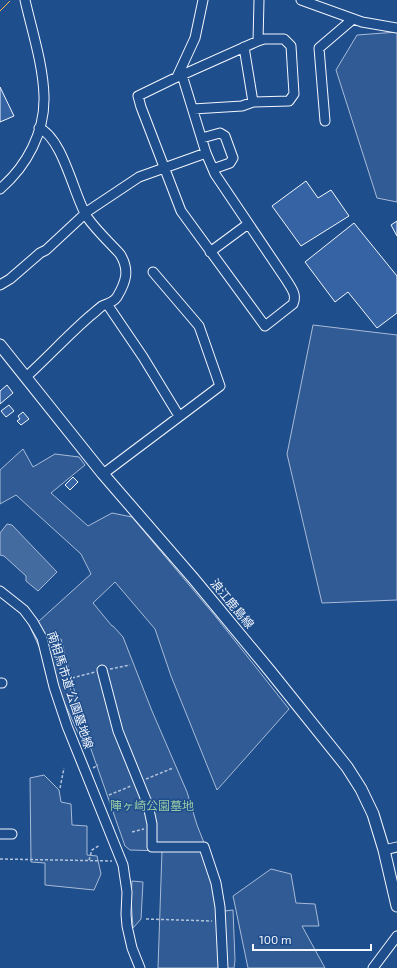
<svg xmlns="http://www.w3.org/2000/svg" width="397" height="968" viewBox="0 0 397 968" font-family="'Exo 2','Noto Sans JP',sans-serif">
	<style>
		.green { fill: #305b95; stroke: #a8bbd7 }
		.water { fill: #446ba0; stroke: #a8bbd7 }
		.building { fill: #3563a3; stroke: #f2f6ff }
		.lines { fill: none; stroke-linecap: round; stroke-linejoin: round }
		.minor-casing { stroke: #f2f6ff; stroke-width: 11 }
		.major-casing { stroke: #f2f6ff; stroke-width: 13 }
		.path { stroke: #b3c4dc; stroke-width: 1.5; stroke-dasharray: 3 2; stroke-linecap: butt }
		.minor { stroke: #1f4e8c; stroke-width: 9 }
		.major { stroke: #1f4e8c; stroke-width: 11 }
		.power { stroke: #ffb74d; stroke-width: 1; stroke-dasharray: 14 3 2 3; stroke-linecap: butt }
		.labels { text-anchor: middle; stroke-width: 3; stroke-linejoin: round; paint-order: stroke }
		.street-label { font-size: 12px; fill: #f2f6ff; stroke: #1f4e8c }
		.park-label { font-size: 12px; fill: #97c8a6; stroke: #1f4e8c }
	</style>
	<rect width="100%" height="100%" fill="#1f4e8c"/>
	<path class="green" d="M 397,32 L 397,202 L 377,198 L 336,70 L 357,35 Z
		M 313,325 L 397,335 L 397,600 L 322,603 L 287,454 Z
		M 23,449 L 33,467 L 55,454 L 79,457 L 85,465 L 51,493 L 88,526 L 112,513 L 132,517 L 216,617 L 289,709 L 217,790 L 171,676 L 155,629 L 115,582 L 93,603 L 112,626 L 113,626 L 123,637 L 152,711 L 187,792 L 197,825 L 212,863 L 223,899 L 225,911 L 233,910 L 235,960 L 234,968 L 158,968 L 162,851 L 130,850 L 125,846 L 85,732 L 61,639 L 59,639 L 70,687 L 84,734 L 79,735 L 31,629 L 39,621 L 91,574 L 81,554 L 16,495 L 0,504 L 0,470 Z
		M 44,775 L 59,790 L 61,802 L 71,804 L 72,825 L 87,826 L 87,855 L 97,856 L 101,874 L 94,890 L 45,885 L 45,863 L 31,862 L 30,778 Z
		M 271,869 L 291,874 L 296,903 L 315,904 L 319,926 L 302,926 L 325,968 L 248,968 L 233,896 Z
		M 132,881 L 143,882 L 141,919 L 133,928 L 131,899 Z"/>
	<path class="water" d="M 7,524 L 12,525 L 57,572 L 38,591 L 26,581 L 26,576 L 4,556 L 0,555 L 0,533 Z"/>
	<path class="building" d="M 0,87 L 14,116 L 0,122 Z
		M 306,181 L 318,198 L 331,190 L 349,216 L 301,246 L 272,206 Z
		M 397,221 L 397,236 L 391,225 Z
		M 354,223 L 397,276 L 397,313 L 377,328 L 348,292 L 335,302 L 305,262 Z
		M 7,385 L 13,393 L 0,404 L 0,391 Z
		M 9,405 L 14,411 L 6,417 L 1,411 Z
		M 23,412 L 29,419 L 21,425 L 17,421 L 20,419 L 18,416 Z
		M 73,477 L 78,482 L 70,490 L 65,485 Z"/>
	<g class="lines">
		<g class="minor-casing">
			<path id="minor" d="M 301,0 L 362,22 L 397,28
				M 244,47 L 253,102
				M 182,75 L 206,153 L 215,174 L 287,281 C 292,289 297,295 293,304 L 265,326 L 181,211 L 141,107 L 138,96 L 173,79 L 258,41 L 259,0
				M 177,77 L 195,38 L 203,0
				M 193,109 L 242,106 L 253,102 L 289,101 L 294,94 L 291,46 L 284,39 L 264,39 L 258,41
				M 325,121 L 319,48 L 353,19
				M 202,138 L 220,133 L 225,136 L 233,158 L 230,163 L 213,169
				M 0,189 C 27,166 45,132 44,96 C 43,64 32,31 25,0
				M 210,252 L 248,224
				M 0,285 L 10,279 L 40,253 L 46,250 L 88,211 L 139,177 L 206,153
				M 107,304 L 143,357 L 179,416
				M 26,377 C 48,357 68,335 90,316 C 94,313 98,309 102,306 C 108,303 113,303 117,297 C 126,282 130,270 120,254 C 109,242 96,230 87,217 C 74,196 63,138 39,128
				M 103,474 L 220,386 L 199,326 L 153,272
				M 0,591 L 24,610 L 33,622 L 42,638 L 54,687 L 67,726 L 123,865 L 127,892 L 126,914 L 127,926 L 132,948 L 140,968
				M 102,670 L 118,731 L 148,805 L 152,824 L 152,847 L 204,847 L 216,883 L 220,907 L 223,968
				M 0,683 L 2,683
				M 0,834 L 12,834
				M 384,850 L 397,847
				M 373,968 L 397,936"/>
		</g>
		<g class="major-casing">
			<path id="major" d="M 0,345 L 103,474 L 193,578 L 270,671 L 347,767 L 361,789 L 373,814 L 384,850 L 397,906"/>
		</g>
		<path class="path" d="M 110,669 L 130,665
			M 72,678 L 95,672
			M 93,768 L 98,765
			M 146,779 L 173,768
			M 60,788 L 64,768
			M 109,795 L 131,786
			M 132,832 L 144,829
			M 0,859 L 112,861
			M 89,860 L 92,850 L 100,845
			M 146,919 L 212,921"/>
		<use href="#minor" class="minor"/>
		<use href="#major" class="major"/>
		<path class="power" d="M 0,11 L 11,0"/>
	</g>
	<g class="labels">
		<g class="street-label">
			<text transform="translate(232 604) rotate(50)" y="4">浪江鹿島線</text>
			<text transform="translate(70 690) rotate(72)" y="4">南相馬市道 公園墓地線</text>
		</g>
		<g class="park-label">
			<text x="152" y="810">陣ヶ崎公園墓地</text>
		</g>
	</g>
	<path d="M253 944v6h118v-6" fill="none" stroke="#f2f6ff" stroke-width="2"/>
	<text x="259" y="944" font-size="12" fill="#f2f6ff" stroke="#1f4e8c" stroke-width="3" paint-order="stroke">100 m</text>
</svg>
